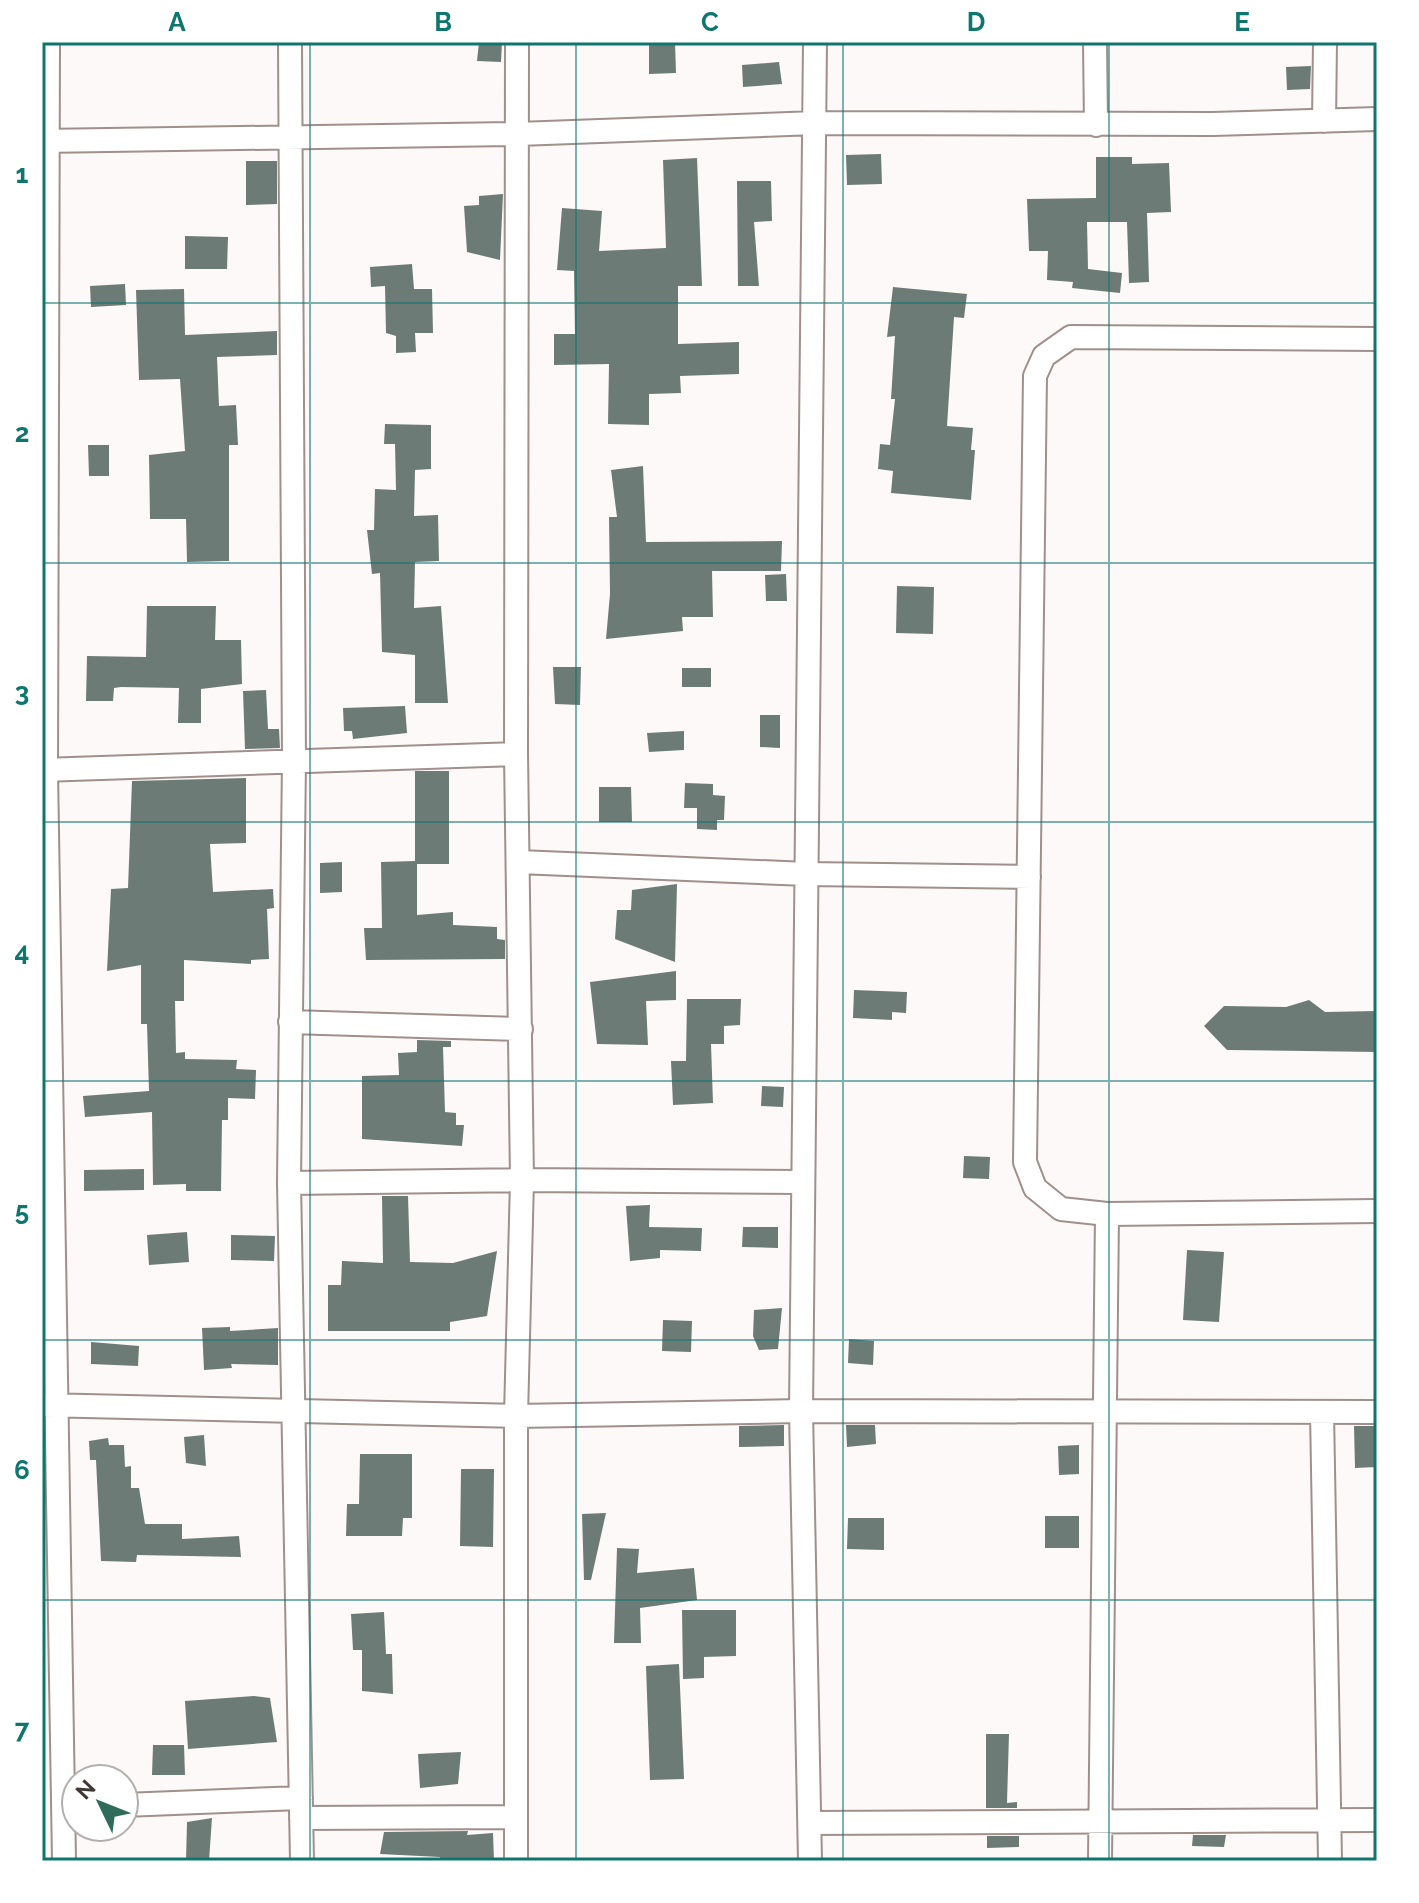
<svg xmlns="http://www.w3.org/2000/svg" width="1419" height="1903" viewBox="0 0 1419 1903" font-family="Raleway,sans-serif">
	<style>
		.building { fill: #6c7b75 }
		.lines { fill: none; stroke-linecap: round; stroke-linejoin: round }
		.minor-casing { stroke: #9f908c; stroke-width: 26 }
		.minor { stroke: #fff; stroke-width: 22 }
		.grid { fill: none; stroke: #0f766e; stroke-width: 2; stroke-opacity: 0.55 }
		.neatline { fill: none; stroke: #0f766e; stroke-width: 3 }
		.grid-label { font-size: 26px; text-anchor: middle; font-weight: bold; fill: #0f766e }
	</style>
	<rect width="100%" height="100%" fill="#fdf9f9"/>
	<path class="building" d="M 479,42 L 502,42 L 501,62 L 477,61 Z
		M 649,42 L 675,42 L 676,73 L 649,74 Z
		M 779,62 L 782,84 L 743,87 L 742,65 Z
		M 1311,66 L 1310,89 L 1287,90 L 1286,67 Z
		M 881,154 L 882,184 L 847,185 L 846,155 Z
		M 1096,157 L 1132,157 L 1132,164 L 1169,163 L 1171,212 L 1147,213 L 1149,282 L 1129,283 L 1127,222 L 1087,222 L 1088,269 L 1122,273 L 1120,293 L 1072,288 L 1073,282 L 1047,280 L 1048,251 L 1029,251 L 1027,199 L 1096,198 Z
		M 697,158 L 702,286 L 678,286 L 678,344 L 739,342 L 739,374 L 680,376 L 681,393 L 649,394 L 649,425 L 608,424 L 609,364 L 554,365 L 554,334 L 575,334 L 574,271 L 557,270 L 562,208 L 602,211 L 599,251 L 666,248 L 663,160 Z
		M 246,161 L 277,161 L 277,204 L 246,205 Z
		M 737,181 L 771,181 L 772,221 L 754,222 L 759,286 L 738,286 Z
		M 503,194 L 500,260 L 467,252 L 464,206 L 479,205 L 479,196 Z
		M 185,236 L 228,237 L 227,269 L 185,269 Z
		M 412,264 L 414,289 L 432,289 L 433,333 L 415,333 L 416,352 L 396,353 L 396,336 L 386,333 L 385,286 L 371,287 L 370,267 Z
		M 125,284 L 126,305 L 91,307 L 90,286 Z
		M 893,287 L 967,294 L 964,318 L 954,317 L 947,426 L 973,428 L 971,450 L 975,450 L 971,500 L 891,493 L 893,471 L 878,469 L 880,444 L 890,445 L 895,399 L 891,399 L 895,336 L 887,337 Z
		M 184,289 L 185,335 L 277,331 L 277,355 L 217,357 L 219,406 L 236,405 L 238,445 L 229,445 L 229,561 L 187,562 L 186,519 L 150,519 L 149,455 L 185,451 L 180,379 L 139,380 L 136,290 Z
		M 385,424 L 431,425 L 431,469 L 415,470 L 414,516 L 438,515 L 439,561 L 415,562 L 414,608 L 441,606 L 448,703 L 415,703 L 415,655 L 382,652 L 380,573 L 372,574 L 367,530 L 374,530 L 375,489 L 396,490 L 395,444 L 384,444 Z
		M 88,445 L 109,445 L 109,476 L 89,476 Z
		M 643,466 L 646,542 L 782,541 L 781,571 L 712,571 L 713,617 L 682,617 L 683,631 L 606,639 L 610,594 L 609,517 L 617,517 L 611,470 Z
		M 786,574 L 787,601 L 766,601 L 765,575 Z
		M 897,586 L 934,587 L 933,634 L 896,633 Z
		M 147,606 L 216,606 L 215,640 L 241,640 L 242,684 L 201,689 L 201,723 L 178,723 L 179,688 L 121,687 L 114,688 L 113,701 L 86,701 L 87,656 L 146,657 Z
		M 553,667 L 581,667 L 580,705 L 555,704 Z
		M 682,668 L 711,668 L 711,687 L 682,687 Z
		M 266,690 L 268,729 L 279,729 L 280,748 L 245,749 L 243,691 Z
		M 405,706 L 407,733 L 353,739 L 352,731 L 344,731 L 343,708 Z
		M 760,715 L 780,715 L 780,748 L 760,747 Z
		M 684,731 L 684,750 L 649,752 L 647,733 Z
		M 415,771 L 449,771 L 449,864 L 417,864 L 417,915 L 453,912 L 453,925 L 497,927 L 497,939 L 505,940 L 505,959 L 366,960 L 364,928 L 382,928 L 381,862 L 415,861 Z
		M 246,778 L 246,843 L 210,844 L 213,892 L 273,889 L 274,908 L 267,909 L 269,959 L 251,960 L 251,964 L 184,960 L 184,1001 L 175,1001 L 176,1053 L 185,1052 L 185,1059 L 237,1060 L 236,1069 L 256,1070 L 255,1099 L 228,1098 L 228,1120 L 222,1120 L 221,1191 L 186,1191 L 186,1184 L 153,1185 L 152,1112 L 85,1117 L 83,1096 L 149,1091 L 147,1024 L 141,1024 L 141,965 L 107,971 L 111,889 L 128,888 L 132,781 Z
		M 685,783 L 713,784 L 713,795 L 725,796 L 724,820 L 717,820 L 717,830 L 697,829 L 697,808 L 684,808 Z
		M 599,787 L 631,787 L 632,822 L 599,822 Z
		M 342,862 L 342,892 L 320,893 L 320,863 Z
		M 677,884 L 675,962 L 615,939 L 617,910 L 631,910 L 632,890 Z
		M 676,971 L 676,1000 L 646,1001 L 648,1045 L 597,1044 L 590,982 Z
		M 854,990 L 907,992 L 906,1013 L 892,1012 L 892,1020 L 853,1018 Z
		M 687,999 L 741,999 L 740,1025 L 724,1026 L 724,1044 L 711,1044 L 713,1103 L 673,1105 L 671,1061 L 686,1061 Z
		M 1309,1000 L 1325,1012 L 1377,1011 L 1377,1052 L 1227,1050 L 1204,1026 L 1224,1006 L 1286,1007 Z
		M 417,1040 L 451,1041 L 451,1047 L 443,1047 L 445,1112 L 456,1113 L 456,1125 L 464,1125 L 462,1146 L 362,1139 L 362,1076 L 399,1075 L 398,1053 L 417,1052 Z
		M 762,1086 L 784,1087 L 783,1107 L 761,1106 Z
		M 964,1156 L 990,1157 L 989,1179 L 963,1178 Z
		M 144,1169 L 144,1190 L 84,1191 L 84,1170 Z
		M 382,1196 L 408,1196 L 410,1262 L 453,1263 L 497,1251 L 487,1316 L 450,1322 L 450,1331 L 328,1331 L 328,1285 L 341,1285 L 342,1261 L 383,1263 Z
		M 650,1205 L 649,1227 L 702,1228 L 701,1251 L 660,1250 L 660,1258 L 630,1261 L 626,1206 Z
		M 743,1227 L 778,1227 L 778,1248 L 742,1247 Z
		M 187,1232 L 189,1262 L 149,1265 L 147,1235 Z
		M 231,1235 L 275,1236 L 274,1261 L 231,1260 Z
		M 1187,1250 L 1224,1252 L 1219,1322 L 1183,1320 Z
		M 782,1308 L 778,1349 L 759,1350 L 753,1336 L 754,1310 Z
		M 663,1320 L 692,1321 L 691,1352 L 662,1351 Z
		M 230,1327 L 230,1331 L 278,1328 L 278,1365 L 231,1364 L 232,1368 L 204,1370 L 202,1328 Z
		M 849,1339 L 874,1341 L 873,1365 L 848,1363 Z
		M 91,1342 L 139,1346 L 138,1366 L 91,1364 Z
		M 784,1425 L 784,1446 L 739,1447 L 739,1426 Z
		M 846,1425 L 875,1425 L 876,1444 L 847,1447 Z
		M 1354,1426 L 1377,1426 L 1377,1467 L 1355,1468 Z
		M 204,1435 L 206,1466 L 186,1463 L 184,1437 Z
		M 108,1438 L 109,1445 L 124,1445 L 125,1467 L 131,1466 L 131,1488 L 139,1488 L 145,1524 L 182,1524 L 182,1539 L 239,1536 L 241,1557 L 137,1555 L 136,1562 L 101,1561 L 96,1460 L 90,1460 L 89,1441 Z
		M 1079,1445 L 1079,1474 L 1059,1475 L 1058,1446 Z
		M 360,1454 L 412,1454 L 412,1518 L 403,1518 L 402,1536 L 346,1536 L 347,1504 L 359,1504 Z
		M 461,1469 L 494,1469 L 493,1547 L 460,1546 Z
		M 606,1513 L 591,1580 L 584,1580 L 582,1514 Z
		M 1045,1516 L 1079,1516 L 1079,1548 L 1045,1548 Z
		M 848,1518 L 884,1518 L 884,1550 L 847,1549 Z
		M 617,1548 L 639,1549 L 637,1573 L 694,1568 L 697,1600 L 640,1608 L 641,1643 L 614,1643 Z
		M 682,1610 L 736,1610 L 736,1656 L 704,1657 L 704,1678 L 683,1679 Z
		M 384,1612 L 386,1654 L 392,1654 L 393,1694 L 362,1691 L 362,1650 L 353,1650 L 351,1614 Z
		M 679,1664 L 684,1779 L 650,1780 L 646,1666 Z
		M 254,1696 L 270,1698 L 277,1742 L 188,1749 L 185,1701 Z
		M 986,1734 L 1009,1734 L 1007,1803 L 1017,1802 L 1017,1808 L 986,1808 Z
		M 153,1745 L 184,1745 L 185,1775 L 152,1775 Z
		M 461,1752 L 458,1784 L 420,1788 L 418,1754 Z
		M 212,1818 L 209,1861 L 186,1861 L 187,1822 Z
		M 468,1831 L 467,1835 L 493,1833 L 494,1861 L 440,1861 L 440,1857 L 380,1854 L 384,1832 Z
		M 1193,1835 L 1226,1835 L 1224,1847 L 1192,1846 Z
		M 987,1836 L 1019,1836 L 1019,1847 L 987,1848 Z"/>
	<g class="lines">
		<g class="minor-casing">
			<path id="minor" d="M 48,42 L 46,771 L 64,1861
				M 290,42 L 294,760 L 289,1183 L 302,1861
				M 1095,42 L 1096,125
				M 1324,121 L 1325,42
				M 42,141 L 518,134 L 816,123 L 1213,124 L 1377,119
				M 1377,339 L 1071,337 L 1044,356 L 1035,376 L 1025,1162 L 1035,1188 L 1061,1209 L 1107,1214 L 1377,1211
				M 42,770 L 516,754
				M 519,862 L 807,874 L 1029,877
				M 290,1022 L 521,1029
				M 289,1183 L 522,1180 L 803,1182
				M 42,1405 L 516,1416 L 801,1411 L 1377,1412
				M 1322,1412 L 1330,1861
				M 124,1805 L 301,1798
				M 301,1818 L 516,1817
				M 810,1823 L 1377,1820
				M 516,1861 L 516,1416 L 522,1180 L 516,754 L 517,42
				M 810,1861 L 801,1411 L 815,42
				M 1100,1861 L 1107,1214"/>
		</g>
		<use href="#minor" class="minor"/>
	</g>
	<path class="grid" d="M 310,42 L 310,1861M 576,42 L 576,1861M 843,42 L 843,1861M 1109,42 L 1109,1861M 42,303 L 1377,303M 42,563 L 1377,563M 42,822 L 1377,822M 42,1081 L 1377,1081M 42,1340 L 1377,1340M 42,1600 L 1377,1600"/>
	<rect width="1419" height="1903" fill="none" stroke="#ffffff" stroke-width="88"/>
	<g transform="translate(100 1803) rotate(313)"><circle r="38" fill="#ffffff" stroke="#b2afaf" stroke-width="2"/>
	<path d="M0-6L14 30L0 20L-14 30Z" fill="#2f6d5a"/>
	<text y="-12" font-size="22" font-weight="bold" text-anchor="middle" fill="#3f3837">N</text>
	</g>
	<rect x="44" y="44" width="1331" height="1815" class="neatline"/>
	<g class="grid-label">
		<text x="177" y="31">A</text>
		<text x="443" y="31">B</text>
		<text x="710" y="31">C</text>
		<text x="976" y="31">D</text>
		<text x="1242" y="31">E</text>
		<text x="22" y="183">1</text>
		<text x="22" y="442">2</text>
		<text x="22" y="701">3</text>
		<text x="22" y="961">4</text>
		<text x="22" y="1220">5</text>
		<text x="22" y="1479">6</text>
		<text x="22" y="1738">7</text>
	</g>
</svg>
